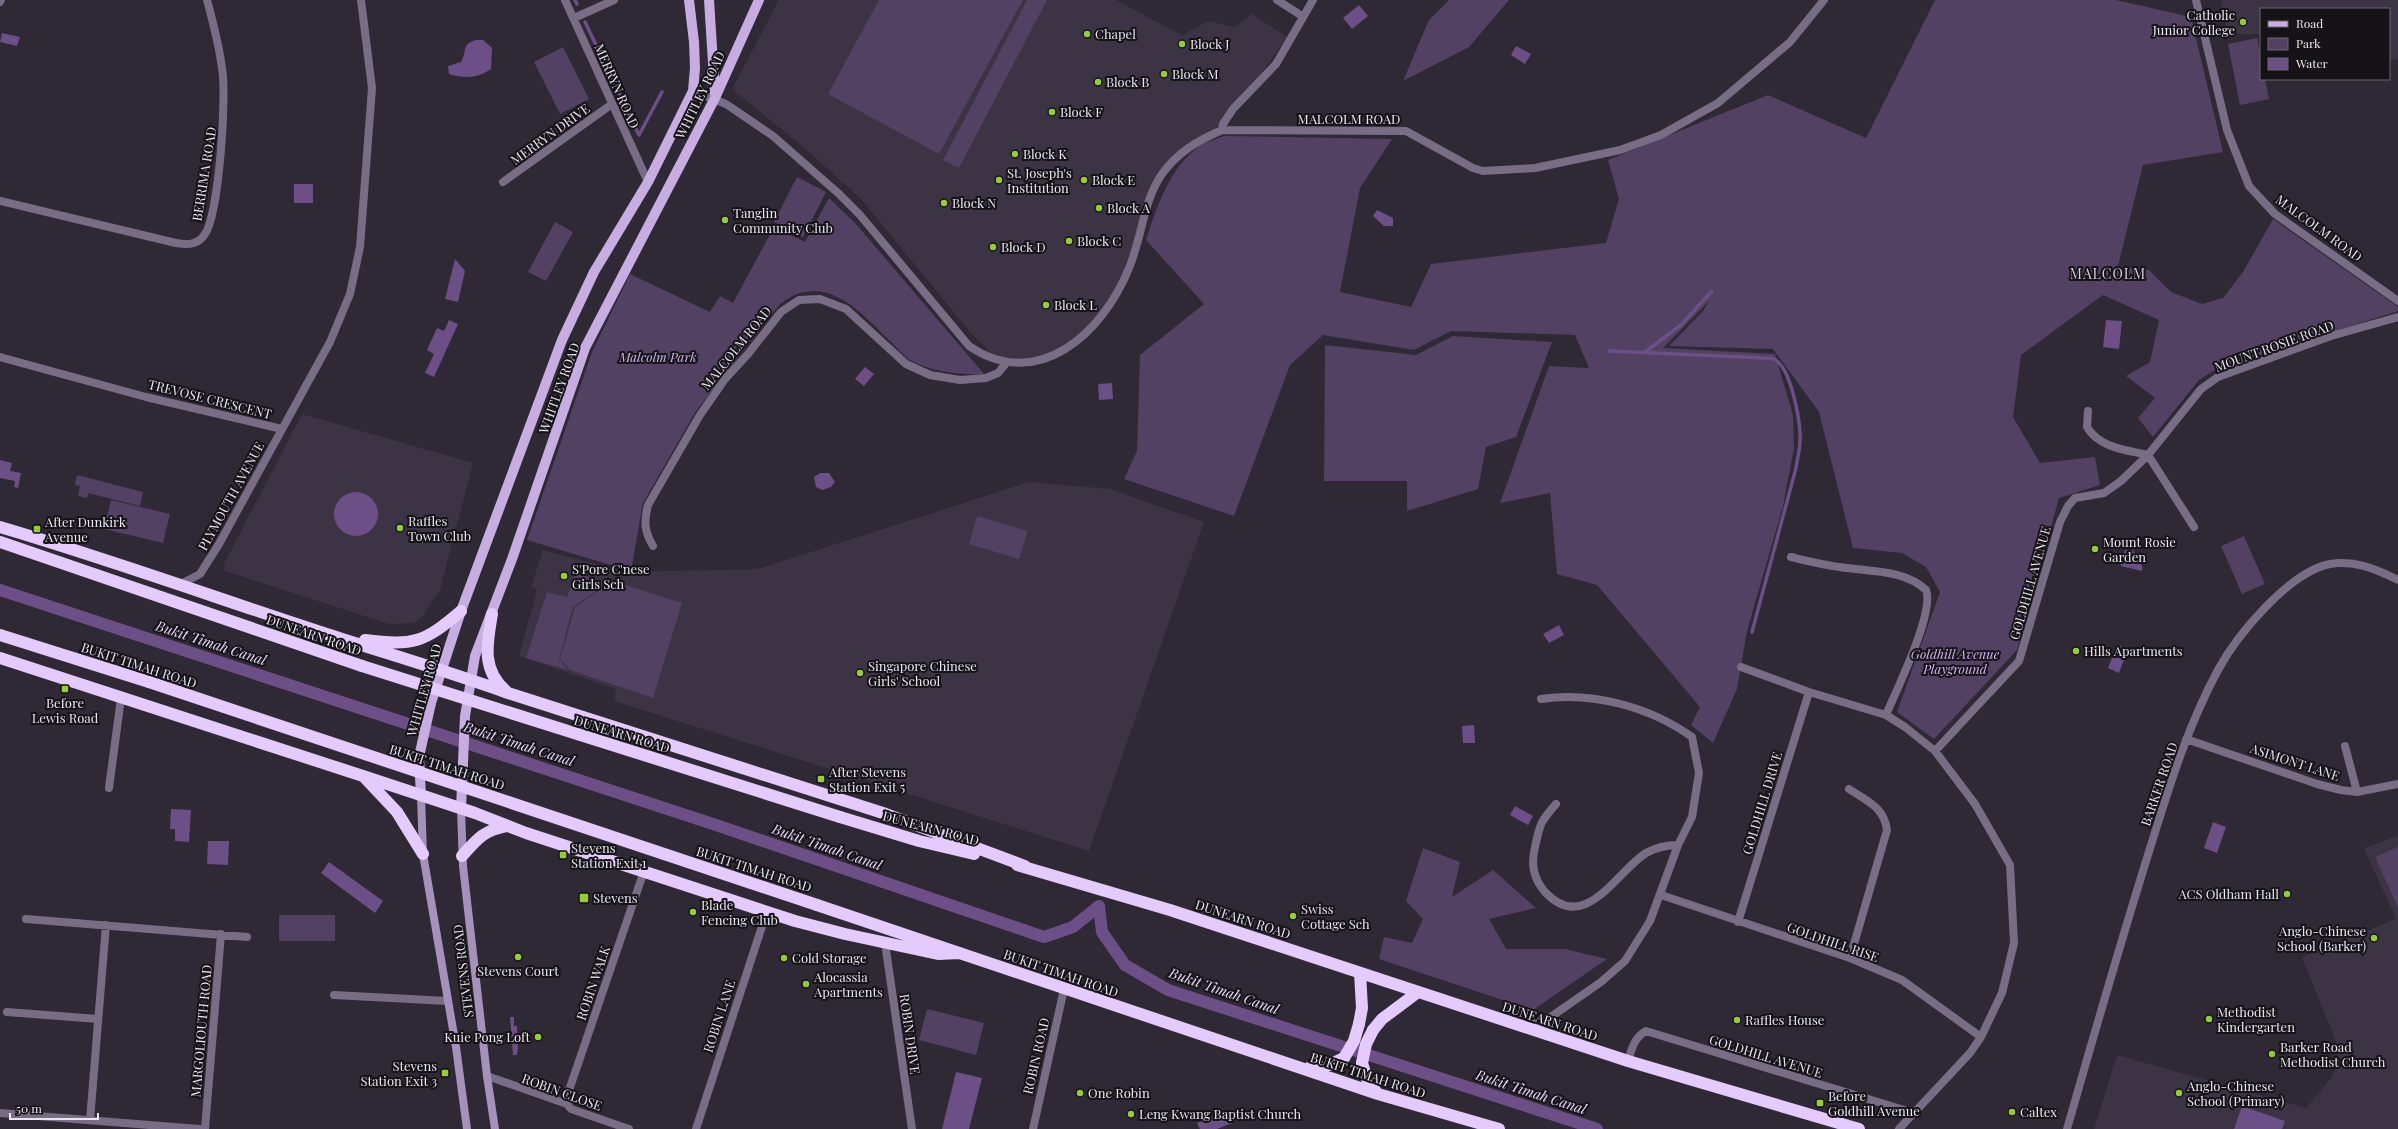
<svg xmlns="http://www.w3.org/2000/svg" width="2398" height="1129" viewBox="0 0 2398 1129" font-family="'Playfair Display',serif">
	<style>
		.built { fill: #3c3344 }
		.green { fill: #524162 }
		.water { fill: #6d4f87 }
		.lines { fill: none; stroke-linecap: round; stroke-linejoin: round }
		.stream { stroke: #6d4f87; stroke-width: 3.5 }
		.canal { stroke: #6d4f87; stroke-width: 12 }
		.street { stroke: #796d86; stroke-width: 8 }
		.secondary { stroke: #a691ba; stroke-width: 8 }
		.primary { stroke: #c8ade2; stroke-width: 10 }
		.highway { stroke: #e4cafd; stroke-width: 12 }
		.primary-bridge { stroke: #c8ade2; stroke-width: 10 }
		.highway-bridge { stroke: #e4cafd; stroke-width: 12 }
		.poi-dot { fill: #97cc38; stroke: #151318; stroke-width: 1.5 }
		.labels { text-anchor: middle; stroke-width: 4; stroke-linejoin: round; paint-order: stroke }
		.poi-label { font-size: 13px; fill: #eae6ef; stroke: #151318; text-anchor: start }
		.street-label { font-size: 13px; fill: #eae6ef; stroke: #151318 }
		.park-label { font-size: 13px; font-style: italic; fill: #d4b2f4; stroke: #151318 }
		.neighbourhood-label { font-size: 14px; letter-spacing: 1px; fill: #d4ccdd; stroke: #151318 }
		.water-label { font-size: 14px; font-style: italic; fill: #ebdbfd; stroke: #151318 }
	</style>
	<rect width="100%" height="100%" fill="#2f2835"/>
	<path class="built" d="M 779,0 L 1116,0 L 1182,35 L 1209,21 L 1234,27 L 1252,14 L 1287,37 L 1222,130 L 1163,168 L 1129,269 L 1084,337 L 1039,362 L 999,361 L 970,332 L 862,200 L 808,151 L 732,89 Z
		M 2221,0 L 2398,0 L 2398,59 L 2389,60 L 2389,9 L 2261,9 L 2261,34 L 2228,34 Z
		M 302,414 L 473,463 L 440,590 L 423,616 L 414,623 L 389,624 L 225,571 L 224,564 Z
		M 1029,482 L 1110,489 L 1204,522 L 1089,851 L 614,701 L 616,689 L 519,656 L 537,590 L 531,587 L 543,550 L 626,572 L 758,569 Z
		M 2398,836 L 2398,1129 L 2094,1129 L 2117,1055 L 2306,1108 L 2331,1078 L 2339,1061 L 2336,1041 L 2302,957 L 2396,919 L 2364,848 Z"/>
	<path class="green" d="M 879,0 L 1023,0 L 939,154 L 828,94 Z
		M 1027,0 L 1047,0 L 959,168 L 943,160 Z
		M 1449,0 L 1509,0 L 1469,47 L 1403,81 L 1429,20 Z
		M 1935,0 L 2116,0 L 2191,17 L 2223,152 L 2143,165 L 2118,266 L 2149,270 L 2171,292 L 2202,304 L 2223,298 L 2243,272 L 2273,219 L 2398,307 L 2398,311 L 2216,369 L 2199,380 L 2153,437 L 2138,418 L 2155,398 L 2126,376 L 2150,362 L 2159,320 L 2103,295 L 2021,355 L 2013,417 L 2040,463 L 2095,457 L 2100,485 L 2059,498 L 2017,650 L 1934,739 L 1897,712 L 1940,592 L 1926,567 L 1902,553 L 1853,548 L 1819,412 L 1773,349 L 1669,346 L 1703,311 L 1709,301 L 1663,348 L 1775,354 L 1793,415 L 1794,448 L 1783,506 L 1747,631 L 1737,689 L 1713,743 L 1691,725 L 1700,707 L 1597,585 L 1557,574 L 1550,493 L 1500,503 L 1549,366 L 1589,368 L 1575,335 L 1451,331 L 1414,350 L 1323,335 L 1290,365 L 1234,516 L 1124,479 L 1137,451 L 1140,355 L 1204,304 L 1146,240 C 1157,206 1170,166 1201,145 C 1208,141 1217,139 1224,136 L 1392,139 L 1360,188 L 1340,292 L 1411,307 L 1431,264 L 1606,243 L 1619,199 L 1608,160 L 1768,95 L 1866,138 Z
		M 2257,38 L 2261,59 L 2261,79 L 2265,79 L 2269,99 L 2240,105 L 2228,44 Z
		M 563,47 L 589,99 L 560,114 L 534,62 Z
		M 797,177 L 826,192 L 803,237 L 774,222 Z
		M 829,198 L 856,224 L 984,374 C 959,375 932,372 910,360 C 903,355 896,347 890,341 C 865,317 836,281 797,294 C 791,296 784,301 779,305 L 696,411 L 643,503 L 631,571 L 527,540 L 592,352 L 630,274 L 710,312 L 720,296 L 733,303 L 774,227 L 805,242 Z
		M 555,222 L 573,232 L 546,281 L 528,272 Z
		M 1453,336 L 1552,342 L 1516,437 L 1486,447 L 1478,489 L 1407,511 L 1407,481 L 1324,481 L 1325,345 L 1416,355 Z
		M 77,475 L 143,492 L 140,506 L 88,493 L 87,498 L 78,496 L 80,486 L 75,485 Z
		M 111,500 L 170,514 L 163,543 L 104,529 Z
		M 977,516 L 1028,531 L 1019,559 L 969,544 Z
		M 2244,536 L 2265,584 L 2242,594 L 2221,546 Z
		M 576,573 L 608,583 L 573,607 L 559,659 L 568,670 L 526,658 L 547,592 L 567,597 Z
		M 613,581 L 682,603 L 653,698 L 570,670 L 560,659 L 575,607 Z
		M 2398,847 L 2398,908 L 2375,857 Z
		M 1423,848 L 1460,862 L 1452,897 L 1493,870 L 1536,908 L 1489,919 L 1506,949 L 1565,949 L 1607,959 L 1533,1010 L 1379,959 L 1384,937 L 1412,943 L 1423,919 L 1406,901 Z
		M 279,915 L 335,915 L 335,941 L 279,941 Z
		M 927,1009 L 984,1023 L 976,1055 L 919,1040 Z"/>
	<path class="water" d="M 1359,5 L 1368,16 L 1352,29 L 1343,18 Z
		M 2,33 L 20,37 L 17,46 L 0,42 Z
		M 476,40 L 483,40 L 492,48 L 491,69 C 478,78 465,79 449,74 L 448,66 L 461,62 C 467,52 461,44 476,40 Z
		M 1516,46 L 1531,54 L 1525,64 L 1511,55 Z
		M 294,184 L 313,184 L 313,203 L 294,203 Z
		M 1377,210 L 1393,218 L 1393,226 L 1384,226 L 1373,216 Z
		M 455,259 L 465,271 L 458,302 L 445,299 Z
		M 449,320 L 458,324 L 434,377 L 425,373 L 434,354 L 427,350 L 437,328 L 444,331 Z
		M 2106,320 L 2122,321 L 2119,349 L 2103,347 Z
		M 865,367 L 874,374 L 864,386 L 855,379 Z
		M 1112,383 L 1113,399 L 1099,400 L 1098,384 Z
		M 0,460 L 12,463 L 10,471 L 21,473 L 18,488 L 14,487 L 15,481 L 0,478 Z
		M 820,473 L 829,473 L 835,482 L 831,487 L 822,490 L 816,487 L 814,477 Z
		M334 514a22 22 0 1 1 44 0a22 22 0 1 1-44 0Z
		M 2125,550 L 2133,550 L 2142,566 L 2142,571 L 2121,566 Z
		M 1559,625 L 1564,635 L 1549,643 L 1543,634 Z
		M 2117,645 L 2128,649 L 2119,673 L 2108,668 Z
		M 1474,725 L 1475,743 L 1463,743 L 1462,726 Z
		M 1515,806 L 1533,816 L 1528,825 L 1510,815 Z
		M 171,809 L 191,810 L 189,842 L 175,841 L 175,829 L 170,829 Z
		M 2213,822 L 2226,827 L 2217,853 L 2204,848 Z
		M 208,841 L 229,841 L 228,865 L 207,864 Z
		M 329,862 L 383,901 L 375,913 L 321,873 Z
		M 510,1017 L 514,1017 L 514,1026 L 517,1026 L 518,1048 L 517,1055 L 513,1055 Z
		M 956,1072 L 982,1078 L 969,1129 L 942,1129 Z
		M 2242,1106 L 2285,1121 L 2282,1129 L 2234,1129 Z
		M 1226,1111 L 1232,1123 L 1217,1129 L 1200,1129 L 1197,1123 Z"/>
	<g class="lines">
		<path class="stream" d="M 575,0 L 577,4
			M 585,22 L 639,135
			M 639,135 L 662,92
			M 1609,351 L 1765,358 C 1770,358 1775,358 1779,363 C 1792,376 1801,423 1800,441 C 1800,450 1797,459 1796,468 L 1752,632
			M 1645,352 L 1681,325 L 1712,291"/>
		<path class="canal" d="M 0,590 L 716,825 L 1044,937 L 1073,927 L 1099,906
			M 1099,906 L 1102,932 L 1125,965 L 1168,990 L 1597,1129"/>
		<path class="street" d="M 565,0 L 648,182
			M 1277,0 L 1302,16
			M 2196,0 L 2227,130 L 2249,186 L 2275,214 L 2398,301
			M 0,2 L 1,0
			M 574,18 L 614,0
			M 693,91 L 726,104 L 773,136 L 838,193 L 860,215 L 969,346 C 1038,393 1103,333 1129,268 C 1142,238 1143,201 1162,174 C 1178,152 1197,141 1222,130 L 1406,131 L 1473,168 L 1483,171 L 1535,168 L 1620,150 L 1661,135 L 1718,103 L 1790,42 L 1824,0
			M 1222,130 L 1223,124 L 1233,109 L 1276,64 L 1313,0
			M 503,182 L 612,104
			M 0,201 L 176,243 C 188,245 198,245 205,234 C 219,214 227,95 222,68 C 219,46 213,22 207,0
			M 0,357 L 146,397 L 282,429
			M 2088,411 L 2087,427 C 2099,448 2127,450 2148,455
			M 2148,455 L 2194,527
			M 653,546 C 644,531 644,521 648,505 L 700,415 L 725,379 L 748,354 L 781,312 L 799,300 L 820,299 L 846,309 L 906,364 L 930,375 L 960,380 L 986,378 L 998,373 L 1007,362
			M 1791,557 C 1808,561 1824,565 1840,567 C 1869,572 1904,569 1926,590 C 1935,612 1896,691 1886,715
			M 179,585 L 200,574 L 219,544 L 330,342 L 350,294 L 360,247 L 372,88 L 361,0
			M 1741,667 L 1809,692 L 1886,715 L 1905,727 L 1935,751 L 1975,804 L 2010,865 L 2014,943 L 2002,993 L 1981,1037 L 1970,1053 L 1899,1129
			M 2186,739 L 2317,784 L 2341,790 L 2357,792 L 2398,784
			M 2345,746 L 2357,792
			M 1935,751 L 2019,661 L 2060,522 L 2068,506 L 2075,498 L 2104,493 L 2121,481 L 2148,455 L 2201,389 L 2218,377 L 2331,336 L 2398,317
			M 109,788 L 121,698
			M 1849,789 C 1867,801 1884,807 1887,830 L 1850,958
			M 1556,804 C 1540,822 1540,824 1535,847 C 1531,864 1533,878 1545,892 C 1585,935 1616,872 1646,853 C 1657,847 1666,845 1678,845
			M 1664,896 L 1850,958 L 1902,980 L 1981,1037
			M 26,919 L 247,937
			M 1738,922 L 1809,692
			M 885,943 L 912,1129
			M 334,995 L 448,1001
			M 7,1012 L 98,1019
			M 1532,1030 L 1601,982 L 1625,961 L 1650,921 L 1678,845 L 1692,817 L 1699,773 L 1692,737 C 1650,707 1592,691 1541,699
			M 1628,1061 C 1632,1048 1634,1038 1646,1031 L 1914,1113
			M 487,1076 L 567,1104 L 571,1109 L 629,1129
			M 567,1104 L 566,1099 L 642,877 L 646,872
			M 0,1113 L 199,1129
			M 90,1120 L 106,925
			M 205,1129 L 221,934
			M 696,1129 L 767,911
			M 1033,1129 L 1064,989
			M 2067,1129 C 2093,1038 2119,948 2147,858 C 2167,794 2186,729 2218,670 C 2237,635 2289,572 2330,564 C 2355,560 2376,569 2398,580"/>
		<path class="secondary" d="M 421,796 L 423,854 L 456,1047 L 467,1129
			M 461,809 L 463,866 L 487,1076 L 495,1129"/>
		<path class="primary" d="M 709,0 L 715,94
			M 431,703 L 461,611 L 562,340 L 594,272 L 648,182 L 693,91 L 695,68 L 694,42 L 689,0
			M 419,757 L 421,796
			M 461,809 L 465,716 L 475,656 L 512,559 L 585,348 L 715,98 L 759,0"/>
		<path class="highway" d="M 0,527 C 112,560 222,600 333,636 C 392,655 450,672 508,693 L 886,814 L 1025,866
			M 0,542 L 362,666
			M 492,614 C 487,643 481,670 506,691
			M 0,635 L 149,682
			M 365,640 C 413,646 424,643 461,611
			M 0,658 L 363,776 L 475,813 L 526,833 L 795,921 L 845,934 L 938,954 L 960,953
			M 365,778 L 397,812 L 423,854
			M 840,817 L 919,841 L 974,854
			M 462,856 C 478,838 483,831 507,826
			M 1017,865 L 1170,910 L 1628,1061 L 1859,1129
			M 817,905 L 1378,1094 L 1499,1129
			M 1359,1024 L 1362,1008 L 1360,973
			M 1373,1030 L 1382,1019 L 1418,992
			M 1362,1063 L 1368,1082 L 1378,1094
			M 1309,1068 L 1325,1067 L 1344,1058"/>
		<path class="primary-bridge" d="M 419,757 L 431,703"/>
		<path class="highway-bridge" d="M 362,666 L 840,817
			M 149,682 L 817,905
			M 1344,1058 L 1354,1041 L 1359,1024
			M 1362,1063 L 1366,1044 L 1373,1030"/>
	</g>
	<g class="poi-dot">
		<circle cx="2243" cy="22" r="4"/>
		<circle cx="1087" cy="34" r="4"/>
		<circle cx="1182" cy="44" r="4"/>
		<circle cx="1164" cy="74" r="4"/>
		<circle cx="1098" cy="82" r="4"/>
		<circle cx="1052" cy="112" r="4"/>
		<circle cx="1015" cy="154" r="4"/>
		<circle cx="999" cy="180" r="4"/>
		<circle cx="1084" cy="180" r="4"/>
		<circle cx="944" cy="203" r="4"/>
		<circle cx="1099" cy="208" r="4"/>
		<circle cx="725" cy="220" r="4"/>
		<circle cx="1069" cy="241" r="4"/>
		<circle cx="993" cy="247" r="4"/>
		<circle cx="1046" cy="305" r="4"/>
		<circle cx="400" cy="528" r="4"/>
		<rect x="33" y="525" width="8" height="8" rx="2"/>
		<circle cx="2095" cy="549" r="4"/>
		<circle cx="564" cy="576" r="4"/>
		<circle cx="2076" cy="651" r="4"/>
		<circle cx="860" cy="673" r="4"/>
		<rect x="61" y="685" width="8" height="8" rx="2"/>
		<rect x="817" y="775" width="8" height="8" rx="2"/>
		<rect x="559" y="851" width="8" height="8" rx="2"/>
		<circle cx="2287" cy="894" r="4"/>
		<rect x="579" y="893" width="10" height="10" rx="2"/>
		<circle cx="693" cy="912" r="4"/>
		<circle cx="1293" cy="916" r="4"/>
		<circle cx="2374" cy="938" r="4"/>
		<circle cx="518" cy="957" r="4"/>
		<circle cx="784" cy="958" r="4"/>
		<circle cx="806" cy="984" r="4"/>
		<circle cx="2209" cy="1019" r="4"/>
		<circle cx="1737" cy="1020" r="4"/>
		<circle cx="538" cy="1037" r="4"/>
		<circle cx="2272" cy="1054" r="4"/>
		<rect x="441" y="1069" width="8" height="8" rx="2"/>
		<circle cx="1080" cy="1093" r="4"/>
		<circle cx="2179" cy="1093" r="4"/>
		<rect x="1816" y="1099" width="8" height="8" rx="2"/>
		<circle cx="2012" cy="1112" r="4"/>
		<circle cx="1131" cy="1114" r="4"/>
	</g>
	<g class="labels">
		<g class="poi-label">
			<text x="2235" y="20" text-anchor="end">Catholic<tspan x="2235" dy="15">Junior College</tspan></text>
			<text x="1095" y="39">Chapel</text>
			<text x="1190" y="49">Block J</text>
			<text x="1172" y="79">Block M</text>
			<text x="1106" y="87">Block B</text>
			<text x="1060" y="117">Block F</text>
			<text x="1023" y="159">Block K</text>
			<text x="1007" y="178">St. Joseph's<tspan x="1007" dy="15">Institution</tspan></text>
			<text x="1092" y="185">Block E</text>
			<text x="952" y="208">Block N</text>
			<text x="1107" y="213">Block A</text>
			<text x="733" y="218">Tanglin<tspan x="733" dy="15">Community Club</tspan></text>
			<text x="1077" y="246">Block C</text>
			<text x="1001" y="252">Block D</text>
			<text x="1054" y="310">Block L</text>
			<text x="408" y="526">Raffles<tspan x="408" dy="15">Town Club</tspan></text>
			<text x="45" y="527">After Dunkirk<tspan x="45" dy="15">Avenue</tspan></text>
			<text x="2103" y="547">Mount Rosie<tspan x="2103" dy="15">Garden</tspan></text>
			<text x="572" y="574">S'Pore C'nese<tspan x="572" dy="15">Girls Sch</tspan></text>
			<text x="2084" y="656">Hills Apartments</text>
			<text x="868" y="671">Singapore Chinese<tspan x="868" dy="15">Girls' School</tspan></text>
			<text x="65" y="708" text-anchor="middle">Before<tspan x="65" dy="15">Lewis Road</tspan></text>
			<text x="829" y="777">After Stevens<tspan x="829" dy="15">Station Exit 5</tspan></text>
			<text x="571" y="853">Stevens<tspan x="571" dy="15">Station Exit 1</tspan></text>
			<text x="2279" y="899" text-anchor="end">ACS Oldham Hall</text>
			<text x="593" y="903">Stevens</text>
			<text x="701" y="910">Blade<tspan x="701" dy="15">Fencing Club</tspan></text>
			<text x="1301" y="914">Swiss<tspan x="1301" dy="15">Cottage Sch</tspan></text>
			<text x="2366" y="936" text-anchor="end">Anglo-Chinese<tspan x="2366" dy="15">School (Barker)</tspan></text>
			<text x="792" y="963">Cold Storage</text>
			<text x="518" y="976" text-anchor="middle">Stevens Court</text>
			<text x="814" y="982">Alocassia<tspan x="814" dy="15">Apartments</tspan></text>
			<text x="2217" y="1017">Methodist<tspan x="2217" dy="15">Kindergarten</tspan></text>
			<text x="1745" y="1025">Raffles House</text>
			<text x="530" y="1042" text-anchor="end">Kuie Pong Loft</text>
			<text x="2280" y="1052">Barker Road<tspan x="2280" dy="15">Methodist Church</tspan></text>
			<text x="437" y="1071" text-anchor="end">Stevens<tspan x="437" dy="15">Station Exit 3</tspan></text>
			<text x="2187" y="1091">Anglo-Chinese<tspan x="2187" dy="15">School (Primary)</tspan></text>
			<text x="1088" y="1098">One Robin</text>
			<text x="1828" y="1101">Before<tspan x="1828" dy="15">Goldhill Avenue</tspan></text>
			<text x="2020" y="1117">Caltex</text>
			<text x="1139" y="1119">Leng Kwang Baptist Church</text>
		</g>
		<g class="street-label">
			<text transform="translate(617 86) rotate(66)" y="5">MERRYN ROAD</text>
			<text transform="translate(700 95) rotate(-64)" y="5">WHITLEY ROAD</text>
			<text x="1349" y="124">MALCOLM ROAD</text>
			<text transform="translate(550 134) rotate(-36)" y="5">MERRYN DRIVE</text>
			<text transform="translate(204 174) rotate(-81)" y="5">BERRIMA ROAD</text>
			<text transform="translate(2319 228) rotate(36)" y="5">MALCOLM ROAD</text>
			<text transform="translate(2274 346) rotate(-20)" y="5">MOUNT ROSIE ROAD</text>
			<text transform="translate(736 348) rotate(-51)" y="5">MALCOLM ROAD</text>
			<text transform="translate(559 388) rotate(-70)" y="5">WHITLEY ROAD</text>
			<text transform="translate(210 399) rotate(14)" y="5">TREVOSE CRESCENT</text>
			<text transform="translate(231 496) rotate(-61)" y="5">PLYMOUTH AVENUE</text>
			<text transform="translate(2030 583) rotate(-74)" y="5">GOLDHILL AVENUE</text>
			<text transform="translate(314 635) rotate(19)" y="5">DUNEARN ROAD</text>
			<text transform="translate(139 665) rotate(18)" y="5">BUKIT TIMAH ROAD</text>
			<text transform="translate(424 690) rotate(-74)" y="5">WHITLEY ROAD</text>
			<text transform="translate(622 734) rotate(17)" y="5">DUNEARN ROAD</text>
			<text transform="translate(2295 762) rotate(18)" y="5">ASIMONT LANE</text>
			<text transform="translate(447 767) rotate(18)" y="5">BUKIT TIMAH ROAD</text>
			<text transform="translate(2159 784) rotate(-71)" y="5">BARKER ROAD</text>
			<text transform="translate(1762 803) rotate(-73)" y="5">GOLDHILL DRIVE</text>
			<text transform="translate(931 828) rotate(15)" y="5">DUNEARN ROAD</text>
			<text transform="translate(754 869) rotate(18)" y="5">BUKIT TIMAH ROAD</text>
			<text transform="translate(1243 919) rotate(18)" y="5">DUNEARN ROAD</text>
			<text transform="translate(1833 942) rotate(19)" y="5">GOLDHILL RISE</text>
			<text transform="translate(463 971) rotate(-97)" y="5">STEVENS ROAD</text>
			<text transform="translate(1061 973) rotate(19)" y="5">BUKIT TIMAH ROAD</text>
			<text transform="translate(593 983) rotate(-71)" y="5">ROBIN WALK</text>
			<text transform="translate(719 1016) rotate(-72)" y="5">ROBIN LANE</text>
			<text transform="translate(1550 1021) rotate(18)" y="5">DUNEARN ROAD</text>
			<text transform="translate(201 1031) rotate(-85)" y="5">MARGOLIOUTH ROAD</text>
			<text transform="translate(910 1034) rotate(82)" y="5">ROBIN DRIVE</text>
			<text transform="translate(1036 1056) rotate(-77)" y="5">ROBIN ROAD</text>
			<text transform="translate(1766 1056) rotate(17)" y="5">GOLDHILL AVENUE</text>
			<text transform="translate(1368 1075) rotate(18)" y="5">BUKIT TIMAH ROAD</text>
			<text transform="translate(562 1092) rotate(20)" y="5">ROBIN CLOSE</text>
		</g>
		<g class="park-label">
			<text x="658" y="362">Malcolm Park</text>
			<text x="1955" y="659">Goldhill Avenue<tspan x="1955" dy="15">Playground</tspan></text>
		</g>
		<g class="neighbourhood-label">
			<text x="2108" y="279">MALCOLM</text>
		</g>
		<g class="water-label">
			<text transform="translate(211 643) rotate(18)" y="5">Bukit Timah Canal</text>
			<text transform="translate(519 744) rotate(18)" y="5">Bukit Timah Canal</text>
			<text transform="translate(827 847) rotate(19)" y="5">Bukit Timah Canal</text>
			<text transform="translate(1224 991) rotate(19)" y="5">Bukit Timah Canal</text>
			<text transform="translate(1531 1092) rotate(18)" y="5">Bukit Timah Canal</text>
		</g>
	</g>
	<rect x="2260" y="8" width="130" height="72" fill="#151318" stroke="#6a676e"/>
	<rect x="2268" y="21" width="20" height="6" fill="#c8ade2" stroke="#6a676e"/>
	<text x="2296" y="28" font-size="12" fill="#eae6ef">Road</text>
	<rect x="2268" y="38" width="20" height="12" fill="#524162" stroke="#6a676e"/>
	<text x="2296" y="48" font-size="12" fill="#eae6ef">Park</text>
	<rect x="2268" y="58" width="20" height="12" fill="#6d4f87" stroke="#6a676e"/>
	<text x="2296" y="68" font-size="12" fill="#eae6ef">Water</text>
	<path d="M10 1113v6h88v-6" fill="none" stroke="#eae6ef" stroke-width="2"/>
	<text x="16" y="1113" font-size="12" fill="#eae6ef" stroke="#151318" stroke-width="3" paint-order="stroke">50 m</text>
</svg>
